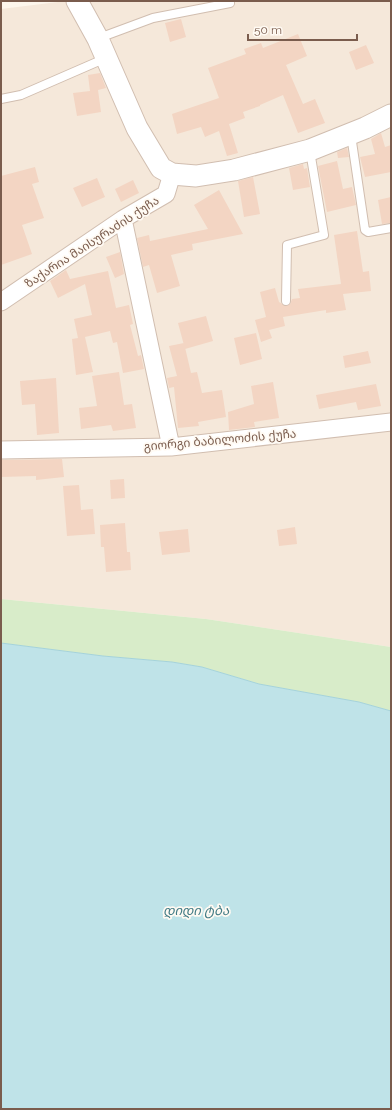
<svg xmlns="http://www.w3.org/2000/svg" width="392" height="1110" viewBox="0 0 392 1110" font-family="Raleway,'Noto Sans Georgian',sans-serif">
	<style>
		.residential { fill: #f5e8da }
		.green { fill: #d8ecc9 }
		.water { fill: #bfe3e8; stroke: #a5d3da }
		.building { fill: #f3d5c3 }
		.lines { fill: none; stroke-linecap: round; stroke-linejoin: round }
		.service-casing { stroke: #d1beb0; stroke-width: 10 }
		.minor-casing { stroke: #d1beb0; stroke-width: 19 }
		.tertiary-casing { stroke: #d1beb0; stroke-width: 23 }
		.service { stroke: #fff; stroke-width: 8 }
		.minor { stroke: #fff; stroke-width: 17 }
		.tertiary { stroke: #fff; stroke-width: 21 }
		.labels { text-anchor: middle; stroke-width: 3.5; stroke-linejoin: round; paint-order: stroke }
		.street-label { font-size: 12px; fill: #7a5c4d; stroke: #fffaf3 }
		.water-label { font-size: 13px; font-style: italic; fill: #437c86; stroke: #fffaf3 }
	</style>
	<rect width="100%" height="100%" fill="#fdf6ec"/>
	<path class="residential" d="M 66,1 L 391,1 L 391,647 L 206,619 L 1,599 L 1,9 Z"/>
	<path class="green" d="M 1,599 L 206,619 L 391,647 L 391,711 L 359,702 L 259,684 L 202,667 L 172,662 L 103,656 L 1,643 Z"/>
	<path class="water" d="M 1,643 L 103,656 L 172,662 L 202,667 L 259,684 L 359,702 L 391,711 L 391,1109 L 1,1109 Z"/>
	<path class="building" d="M 181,19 L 186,37 L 170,42 L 165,23 Z
		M 298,34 L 307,56 L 286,65 L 303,104 L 315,99 L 325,123 L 298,133 L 283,95 L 260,105 L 260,106 L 243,112 L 245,118 L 229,124 L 238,153 L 227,156 L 219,131 L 205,137 L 201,127 L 177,134 L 172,114 L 219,98 L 208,68 L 246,54 L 244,49 L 261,43 L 263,48 Z
		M 366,45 L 374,63 L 356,70 L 349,52 Z
		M 100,73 L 106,88 L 98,90 L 101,112 L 77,116 L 73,93 L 90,91 L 88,75 Z
		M 381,133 L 385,147 L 391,145 L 391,172 L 365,177 L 360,157 L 375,154 L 371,139 Z
		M 347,148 L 349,157 L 338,158 L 337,152 Z
		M 337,161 L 343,189 L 352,187 L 356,205 L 327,212 L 318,166 Z
		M 303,164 L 304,169 L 307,168 L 310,187 L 293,190 L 289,168 Z
		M 35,167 L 39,182 L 32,184 L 44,218 L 22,225 L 32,254 L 1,265 L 1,176 Z
		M 253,177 L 260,214 L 244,217 L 238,181 Z
		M 97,178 L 105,197 L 82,207 L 73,188 Z
		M 133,180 L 139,193 L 121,202 L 115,189 Z
		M 219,190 L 243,234 L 192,244 L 193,250 L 171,255 L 180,286 L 157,293 L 149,265 L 143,267 L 137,238 L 149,235 L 150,241 L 208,229 L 194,205 Z
		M 391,197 L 391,223 L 382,224 L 378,200 Z
		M 357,231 L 363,272 L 369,271 L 371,291 L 343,294 L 346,310 L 326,313 L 326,310 L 283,317 L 285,326 L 269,330 L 272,338 L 261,342 L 255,320 L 266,317 L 260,292 L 275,288 L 279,302 L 286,306 L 290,304 L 292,299 L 300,298 L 298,289 L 341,284 L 334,235 Z
		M 120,252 L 124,274 L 115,278 L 106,257 Z
		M 66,270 L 70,279 L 108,271 L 116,308 L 129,305 L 133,324 L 130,325 L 138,356 L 141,355 L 144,369 L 123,373 L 117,342 L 113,343 L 110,331 L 85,337 L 93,372 L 76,375 L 72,339 L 78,338 L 74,319 L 92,315 L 85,284 L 58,298 L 50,281 Z
		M 206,316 L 213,341 L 185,349 L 178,323 Z
		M 256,333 L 262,359 L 240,365 L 234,338 Z
		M 184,343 L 191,373 L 197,372 L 202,393 L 222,390 L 226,417 L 198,422 L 199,426 L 178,428 L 174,387 L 169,388 L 167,378 L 177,376 L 169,346 Z
		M 368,351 L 371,363 L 345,368 L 343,356 Z
		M 119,372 L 124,405 L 132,404 L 136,428 L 113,431 L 111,425 L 81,429 L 79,408 L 97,406 L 92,376 Z
		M 56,378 L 59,433 L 37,435 L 35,404 L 22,405 L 20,381 Z
		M 273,382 L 279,418 L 254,422 L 255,427 L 229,430 L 228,412 L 254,404 L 251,386 Z
		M 376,384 L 381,406 L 358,410 L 356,402 L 319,409 L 316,395 Z
		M 62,459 L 64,477 L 36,480 L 36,476 L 1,477 L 1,460 Z
		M 124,479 L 125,498 L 111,499 L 110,480 Z
		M 79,485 L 81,510 L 93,509 L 95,534 L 67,536 L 63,486 Z
		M 125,523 L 127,552 L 130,552 L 131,570 L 106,572 L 104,547 L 101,547 L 100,525 Z
		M 295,527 L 297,544 L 279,546 L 277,530 Z
		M 188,529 L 190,552 L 162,555 L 159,532 Z"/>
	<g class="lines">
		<g class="service-casing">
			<path id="service" d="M 99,38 L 153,18 L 230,3
				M 1,99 L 21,95 L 106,58
				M 351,135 L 365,230 L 368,232 L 391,228
				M 286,301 L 287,245 L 324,235 L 310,151"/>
		</g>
		<g class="minor-casing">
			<path id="minor" d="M 123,219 L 171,447
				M 1,302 L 123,219 L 166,194 L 172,174
				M 1,450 L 171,447 L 391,422"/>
		</g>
		<g class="tertiary-casing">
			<path id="tertiary" d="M 77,1 L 98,39 L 137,128 L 161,168 L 172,174 L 196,176 L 234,170 L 310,150 L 365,128 L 391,115"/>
		</g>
		<use href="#service" class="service"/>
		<use href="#minor" class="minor"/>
		<use href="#tertiary" class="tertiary"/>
	</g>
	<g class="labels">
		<g class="street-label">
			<text transform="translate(92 242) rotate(-33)" y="4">ზაქარია მაისურაძის ქუჩა</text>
			<text transform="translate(220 440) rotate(-5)" y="4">გიორგი ბაბილოძის ქუჩა</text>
		</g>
		<g class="water-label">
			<text x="196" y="915">დიდი ტბა</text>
		</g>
	</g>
	<rect width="392" height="1110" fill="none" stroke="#7a5c4d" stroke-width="4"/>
	<path d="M248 34v6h109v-6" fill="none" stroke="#7a5c4d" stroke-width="2"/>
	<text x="254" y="34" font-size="12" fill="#7a5c4d" stroke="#fffaf3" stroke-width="3" paint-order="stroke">50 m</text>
</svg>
